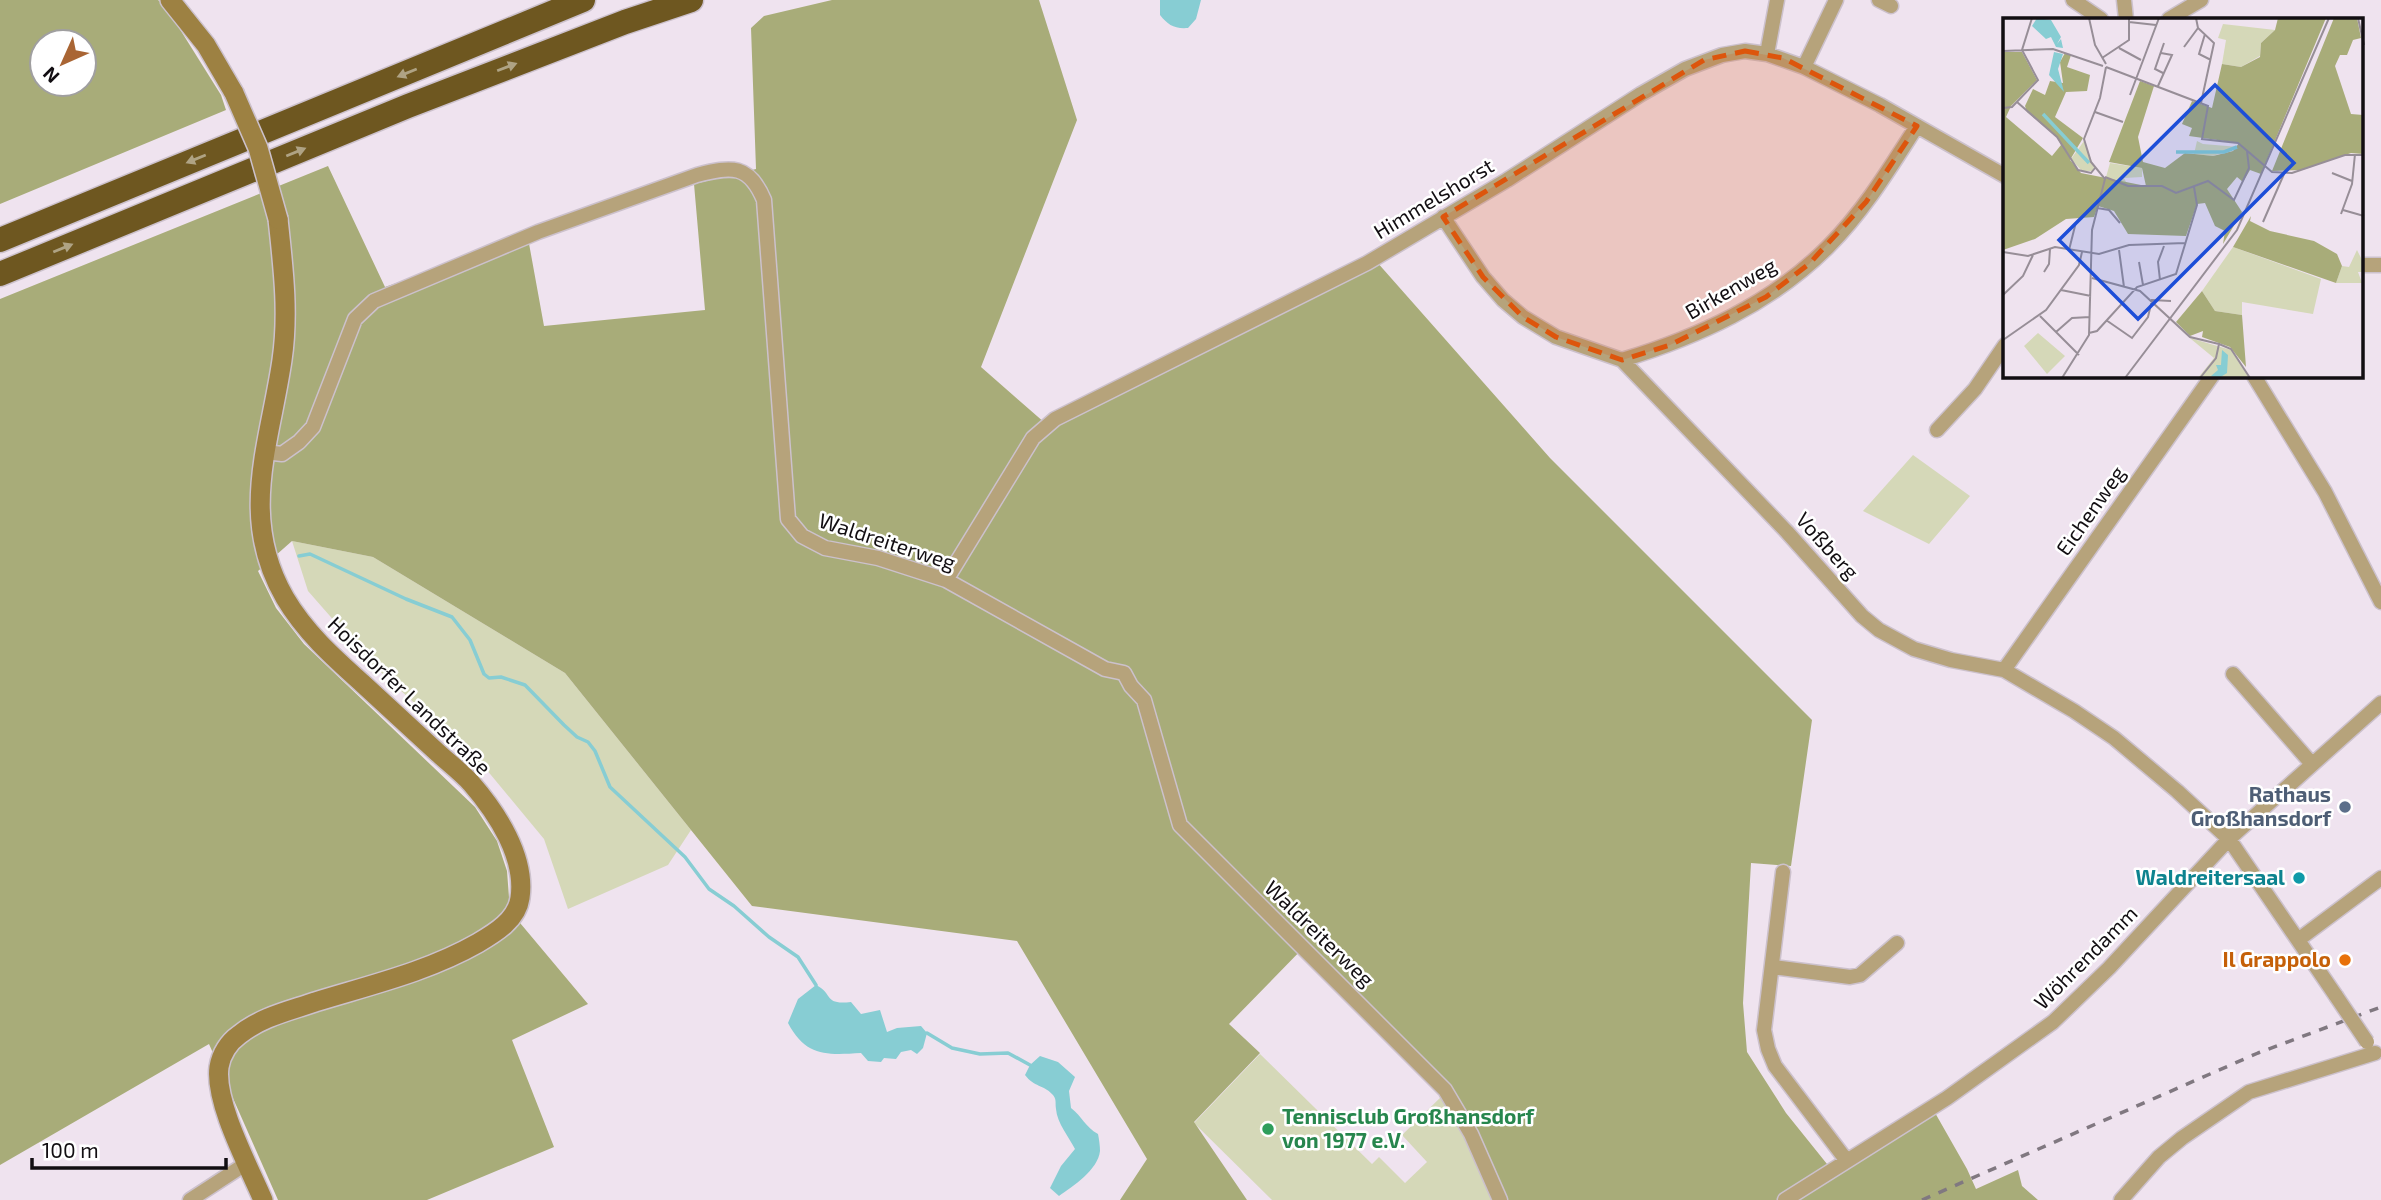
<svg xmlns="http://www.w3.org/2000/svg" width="2381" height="1200" viewBox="0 0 2381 1200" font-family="'Exo 2',sans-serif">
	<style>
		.green { fill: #d5d8b8 }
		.forest { fill: #a8ac79; fill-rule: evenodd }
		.water { fill: #87cdd3 }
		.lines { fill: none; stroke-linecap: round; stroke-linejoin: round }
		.stream { stroke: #87cdd3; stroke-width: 3.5 }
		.minor-casing { stroke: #ccc1cc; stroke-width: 17 }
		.secondary-casing { stroke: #ccc1cc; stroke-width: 22 }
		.motorway-casing { stroke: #ccc1cc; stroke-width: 27 }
		.minor { stroke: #b6a37b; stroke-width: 14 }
		.secondary { stroke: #9d8142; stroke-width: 19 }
		.motorway { stroke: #6e5720; stroke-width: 24 }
		.rail { stroke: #807880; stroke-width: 3.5; stroke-dasharray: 9 9; stroke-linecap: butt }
		.minor-bridge-casing { stroke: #ccc1cc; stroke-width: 17; stroke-linecap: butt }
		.secondary-bridge-casing { stroke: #ccc1cc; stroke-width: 22; stroke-linecap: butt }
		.minor-bridge { stroke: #b6a37b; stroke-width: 14 }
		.secondary-bridge { stroke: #9d8142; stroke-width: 19 }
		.oneway { fill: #afa384 }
		.marked { fill: #dd550c; fill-opacity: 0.2; stroke: #dd550c; stroke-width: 5; stroke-dasharray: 14 9; stroke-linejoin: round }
		.service-dot { fill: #5c6f8a; stroke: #fff; stroke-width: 2.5 }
		.culture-dot { fill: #0f9aa8; stroke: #fff; stroke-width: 2.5 }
		.food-dot { fill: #e8710a; stroke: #fff; stroke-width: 2.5 }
		.leisure-dot { fill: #2e9e5b; stroke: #fff; stroke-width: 2.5 }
		.labels { text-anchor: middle; stroke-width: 5; stroke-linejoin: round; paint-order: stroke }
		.street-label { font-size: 21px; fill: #120e12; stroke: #fff }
		.service-label { font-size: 21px; font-weight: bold; fill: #4e5e75; stroke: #fff; text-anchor: end }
		.culture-label { font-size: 21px; font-weight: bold; fill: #0d838f; stroke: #fff; text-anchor: end }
		.food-label { font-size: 21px; font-weight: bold; fill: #c56008; stroke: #fff; text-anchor: end }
		.leisure-label { font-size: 21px; font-weight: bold; fill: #27864d; stroke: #fff; text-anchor: start }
		.inset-river { fill: none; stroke: #87cdd3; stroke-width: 3.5 }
		.inset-road { fill: none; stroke: #978e97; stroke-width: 2 }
		.view { fill: #1d4ed8; fill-opacity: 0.15; stroke: #1d4ed8; stroke-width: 3.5 }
		.inset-edge { fill: none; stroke: #120e12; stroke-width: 3.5 }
	</style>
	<rect width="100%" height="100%" fill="#efe3ef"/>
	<path class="green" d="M 1913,455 L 1970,496 L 1929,544 L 1863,511 Z
		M 292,541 L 373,557 L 565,673 L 691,830 L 668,865 L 568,909 L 544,839 L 486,769 L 372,664 L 308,591 Z
		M 1260,1054 L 1372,1164 L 1379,1157 L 1405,1183 L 1427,1162 L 1402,1135 L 1442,1096 L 1472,1149 L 1493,1200 L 1272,1200 L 1194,1123 Z"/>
	<path class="forest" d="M 0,0 L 158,0 L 166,7 L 221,95 L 226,110 L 0,204 ZM 42,42 L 84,42 L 84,84 L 42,84 Z
		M 832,0 L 1039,0 L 1077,120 L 981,367 L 1045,423 L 1376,261 L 1550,458 L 1812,720 L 1791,866 L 1751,863 L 1743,1003 L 1747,1052 L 1786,1113 L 1827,1164 L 1846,1166 L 1934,1111 L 1967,1169 L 1976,1189 L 2018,1170 L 2022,1186 L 2038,1200 L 1505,1200 L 1476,1132 L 1307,944 L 1229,1024 L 1260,1053 L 1194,1122 L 1247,1200 L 1120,1200 L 1147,1159 L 1017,941 L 752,906 L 565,673 L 373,557 L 292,541 L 258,571 L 276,608 L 304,644 L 475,807 L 497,841 L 507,871 L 510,911 L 588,1004 L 512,1040 L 554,1147 L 427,1200 L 278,1200 L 209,1044 L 0,1165 L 0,299 L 328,166 L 385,287 L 528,238 L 544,326 L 705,310 L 694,184 L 756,169 L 751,28 L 764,16 Z"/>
	<path class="water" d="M 1160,0 L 1201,0 L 1196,19 L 1188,28 C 1174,29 1168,25 1160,15 Z
		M 816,985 C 834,994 823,1005 851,1002 L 861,1014 L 880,1010 L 887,1032 L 897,1028 L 921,1026 L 927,1033 L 923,1048 L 917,1054 L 911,1050 L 901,1052 L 896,1059 L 884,1058 L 881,1062 L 868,1061 L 861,1053 C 827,1055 806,1057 788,1023 L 798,999 Z
		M 1040,1056 L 1058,1062 L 1075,1077 L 1069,1091 L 1071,1108 C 1082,1116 1085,1127 1098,1134 C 1099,1139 1100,1146 1100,1151 C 1098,1170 1073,1186 1059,1196 L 1050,1188 L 1061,1166 L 1075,1149 C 1069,1137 1057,1123 1056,1109 C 1055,1102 1057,1099 1052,1094 C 1044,1085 1034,1087 1025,1075 L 1030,1065 Z"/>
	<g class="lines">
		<path class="stream" d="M 299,556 L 310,554 L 406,599 L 452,617 L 470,640 L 484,674 L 489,678 L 501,677 L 525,685 L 564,725 L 577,737 L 588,742 L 595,751 L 610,787 L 685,857 L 709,889 L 734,906 L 769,937 L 798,957 L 816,985
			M 927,1033 L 952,1048 L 980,1054 L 1008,1053 L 1030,1065"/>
		<g class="minor-casing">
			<path id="minor" d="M 1879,0 L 1891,6
				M 2073,0 L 2101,19
				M 2124,0 L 2126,19
				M 2169,19 L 2201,0
				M 1767,54 L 1777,0
				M 1804,67 L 1836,0
				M 1443,217 L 1483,277 L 1503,300 L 1523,317 L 1556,337 L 1622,360 L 1787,532 L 1862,616 L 1879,630 L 1914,649 L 1951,660 L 2004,670 L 2074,711 L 2114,738 L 2177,791 L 2229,839 L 2336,996
				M 2362,265 L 2381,265
				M 1622,360 C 1698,337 1771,304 1828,247 C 1864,211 1890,168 1917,126
				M 2254,376 L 2325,492 L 2381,602
				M 1937,430 L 1975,389 L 2005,345
				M 265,452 L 282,454 L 299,442 L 313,427 L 355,319 L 374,301 L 538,232 L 697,175 C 732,166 749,164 764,200 L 788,519 L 802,536 L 825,548 L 878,558 L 946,580 L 1105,669 L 1124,673 L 1131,686 L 1144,700 L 1180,825 L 1445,1090 L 1471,1134 L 1500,1200
				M 946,580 L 1033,438 L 1055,419 L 1367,263 L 1507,180 L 1641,94 L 1685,69 L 1722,55 L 1745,51 L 1767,54 L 1804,67 L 1880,105 L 2005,176
				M 2004,670 L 2212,376
				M 2233,674 L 2312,764
				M 1783,872 L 1764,1030 L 1768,1049 L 1775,1066 L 1847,1161
				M 2298,940 L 2381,878
				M 1773,967 L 1850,977 L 1860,975 L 1897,943
				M 190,1200 L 247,1163
				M 1785,1200 L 1947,1098 L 2053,1022 L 2109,968 L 2229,839 L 2381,703
				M 2121,1200 L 2159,1157 L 2182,1138 L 2249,1092 L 2375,1053"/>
		</g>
		<g class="secondary-casing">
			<path id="secondary" d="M 170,0 L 206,45 L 234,93
				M 263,1200 C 249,1167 214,1102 219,1067 C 221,1054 229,1042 239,1035 C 261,1017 289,1011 315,1002 C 370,985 427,972 478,943 C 495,933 517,920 520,898 C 526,857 497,813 471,783 C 461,772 449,763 438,753 C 413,730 387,706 362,683 C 333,657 305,632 285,598 C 238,517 270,443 282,360 C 289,313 283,266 278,219"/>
		</g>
		<g class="motorway-casing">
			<path id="motorway" d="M 0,240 L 583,0
				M 0,274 L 408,106 L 625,22 L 691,0"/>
		</g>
		<use href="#minor" class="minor"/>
		<use href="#secondary" class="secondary"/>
		<use href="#motorway" class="motorway"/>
		<path class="rail" d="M 1922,1200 L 2258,1053 L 2381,1007"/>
		<g class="minor-bridge-casing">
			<path id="minor-bridge" d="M 2336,996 L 2367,1042"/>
		</g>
		<g class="secondary-bridge-casing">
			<path id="secondary-bridge" d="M 234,93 L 258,148 L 278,219"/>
		</g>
		<use href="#minor-bridge" class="minor-bridge"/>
		<use href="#secondary-bridge" class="secondary-bridge"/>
	</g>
	<defs><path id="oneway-solid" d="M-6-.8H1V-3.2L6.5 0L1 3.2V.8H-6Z" transform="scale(1.75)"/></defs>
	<g class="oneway">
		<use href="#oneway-solid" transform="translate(507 67) rotate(-21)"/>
		<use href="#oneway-solid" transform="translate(407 73) rotate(158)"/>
		<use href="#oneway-solid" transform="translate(296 152) rotate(-22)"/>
		<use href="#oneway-solid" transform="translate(196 159) rotate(158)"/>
		<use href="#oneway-solid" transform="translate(63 248) rotate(-22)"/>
	</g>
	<path class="marked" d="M 1745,51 L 1783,58 L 1917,126 L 1866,202 L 1809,264 L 1766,297 L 1670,345 L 1622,360 L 1556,337 L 1523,317 L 1483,277 L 1443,217 L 1704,60 Z"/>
	<circle class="service-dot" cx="2345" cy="807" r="7"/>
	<circle class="culture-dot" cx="2299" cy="878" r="7"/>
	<circle class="food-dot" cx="2345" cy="960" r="7"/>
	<circle class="leisure-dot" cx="1268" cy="1129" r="7"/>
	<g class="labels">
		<g class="street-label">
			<text transform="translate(1434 199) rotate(-31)" y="7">Himmelshorst</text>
			<text transform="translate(1731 289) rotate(-30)" y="7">Birkenweg</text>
			<text transform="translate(2091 511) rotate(-55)" y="7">Eichenweg</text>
			<text transform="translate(887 542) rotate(18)" y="7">Waldreiterweg</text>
			<text transform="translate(1827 546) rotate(48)" y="7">Voßberg</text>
			<text transform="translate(409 696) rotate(44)" y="7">Hoisdorfer Landstraße</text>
			<text transform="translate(1319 934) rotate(44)" y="7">Waldreiterweg</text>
			<text transform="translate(2086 958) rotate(-45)" y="7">Wöhrendamm</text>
		</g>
		<g class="service-label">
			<text x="2331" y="802">Rathaus<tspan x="2331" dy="24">Großhansdorf</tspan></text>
		</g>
		<g class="culture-label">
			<text x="2285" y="885">Waldreitersaal</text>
		</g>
		<g class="food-label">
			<text x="2331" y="967">Il Grappolo</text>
		</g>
		<g class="leisure-label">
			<text x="1282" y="1124">Tennisclub Großhansdorf<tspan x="1282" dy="24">von 1977 e.V.</tspan></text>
		</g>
	</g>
	<g transform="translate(2003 18)">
		<rect width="360" height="360" fill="#efe3ef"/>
		<path d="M 220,6 L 272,12 L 258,25 L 257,38 L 238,49 L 219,46 L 223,22 L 215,20 ZM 81,123 L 91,149 L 90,153 L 79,153 L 68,141 ZM 194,123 L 200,126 L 236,129 L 210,138 L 191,136 ZM 107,145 L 139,150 L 139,159 L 121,160 L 125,168 L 103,159 ZM 230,229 L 318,261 L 310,296 L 239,284 L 239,297 L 212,293 L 199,273 ZM 354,232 L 360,244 L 360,254 L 355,254 L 359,265 L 333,265 L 339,248 L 346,249 ZM 171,307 L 187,320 L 228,332 L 246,360 L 195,360 L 211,340 ZM 35,315 L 62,338 L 44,356 L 21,328 Z" fill="#d5d8b8"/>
		<path d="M 275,0 L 323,0 L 258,156 L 247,152 L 240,164 L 234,159 L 224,171 L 239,194 L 220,226 L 222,213 L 212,208 L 202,185 L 194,186 L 183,218 L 125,216 L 111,193 L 95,188 L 91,199 L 63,201 L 32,221 L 0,232 L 0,34 L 19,34 L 34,62 L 8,88 L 3,99 L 49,138 L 58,127 L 54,119 L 24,94 L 22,88 L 30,71 L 42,77 L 47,63 L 60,65 L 57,44 L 62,35 L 68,37 L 64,49 L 87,57 L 84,73 L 63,74 L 52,99 L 80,120 L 67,142 L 78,155 L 143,168 L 139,150 L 106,144 L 137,63 L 151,68 L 135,119 L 140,144 L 162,150 L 182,135 L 210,138 L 230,133 L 236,125 L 186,118 L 189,110 L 179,106 L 189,83 L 209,90 L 219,46 L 238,49 L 257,39 L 258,25 L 272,12 ZM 331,0 L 354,0 L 358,20 L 350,22 L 344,37 L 337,37 L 332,48 L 348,96 L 360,97 L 360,136 L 348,135 L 299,152 L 269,153 ZM 248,198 L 247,203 L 267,213 L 311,223 L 334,236 L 339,248 L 333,265 L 230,229 ZM 199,273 L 212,293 L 239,297 L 243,349 L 227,329 L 199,319 L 200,313 L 187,318 L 173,304 Z" fill="#a8ac79"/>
		<path d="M 34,0 L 48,2 L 58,19 L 54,26 L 58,21 L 60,30 L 53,29 L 48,19 L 43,21 L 29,8 ZM 51,34 L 60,36 L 55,51 L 61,74 L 46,57 ZM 219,332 L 225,337 L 224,355 L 216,360 L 208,358 L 215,352 L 213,347 L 218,347 Z" fill="#87cdd3"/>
		<path class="inset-river" d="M 40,96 L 86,145M 173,134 L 221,134 L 234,129"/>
		<path class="inset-road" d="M 86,0 L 92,27 L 103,46M 193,0 L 195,10 L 211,25 L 198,85M 355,0 L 361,27M 126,4 L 153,7M 202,16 L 196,36 L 208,42M 181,29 L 195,10M 116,30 L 138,42M 0,33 L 50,31 L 100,48M 99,40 L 126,22 L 126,0M 103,49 L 205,88 L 199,121 L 235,125 L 269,154 L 289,155 L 342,137 L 361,137M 160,55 L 152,51 L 161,25M 155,68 L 169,37 L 158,35M 127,77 L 156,0M 14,84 L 54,119 L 75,152 L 88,155 L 92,150M 0,90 L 9,89 L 35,62 L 19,32 L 29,0M 92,94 L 120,104M 329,155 L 349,163M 102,159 L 125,168 L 159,168 L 173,175 L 205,163 L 231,182 L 246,150 L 244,133M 94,190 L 106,192 L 117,205M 340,192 L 361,198M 338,196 L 349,166 L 352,136M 260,204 L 281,156M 66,232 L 73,204M 116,232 L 121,269M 0,234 L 25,238 L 52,229 L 96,236 L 126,227 L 182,225M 136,244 L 140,267M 41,254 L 46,246 L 47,231M 89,260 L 137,273 L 187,319 L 216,326 L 213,340 L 197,360M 157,262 L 155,244 L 161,228M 58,272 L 88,278M 0,277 L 20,258 L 30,237M 37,298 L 76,337M 103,302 L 129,320 L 145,299 L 149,282 L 168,283M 53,314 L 69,300 L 87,299M 86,315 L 94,313 L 134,269 L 173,256 L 194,187 L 191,169M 0,322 L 43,292 L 76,247 L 79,234M 216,326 L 228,331 L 247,360M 59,360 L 86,317 L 89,212 L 102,161 L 88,144 L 81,121 L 97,80 L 103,49M 122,360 L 234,212 L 326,0"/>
		<path class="view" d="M 212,67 L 291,145 L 135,301 L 56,222 Z"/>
		<rect width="360" height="360" class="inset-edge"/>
	</g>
	<g transform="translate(63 63) rotate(225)"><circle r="33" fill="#ffffff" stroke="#a09fa0" stroke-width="2"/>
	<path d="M0-5L12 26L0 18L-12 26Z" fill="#a96534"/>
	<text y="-10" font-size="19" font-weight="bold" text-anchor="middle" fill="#120e12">N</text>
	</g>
	<path d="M32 1158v10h194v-10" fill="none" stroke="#120e12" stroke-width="3.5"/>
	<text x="42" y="1158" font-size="21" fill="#120e12" stroke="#ffffff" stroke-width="5" paint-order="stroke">100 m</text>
</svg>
